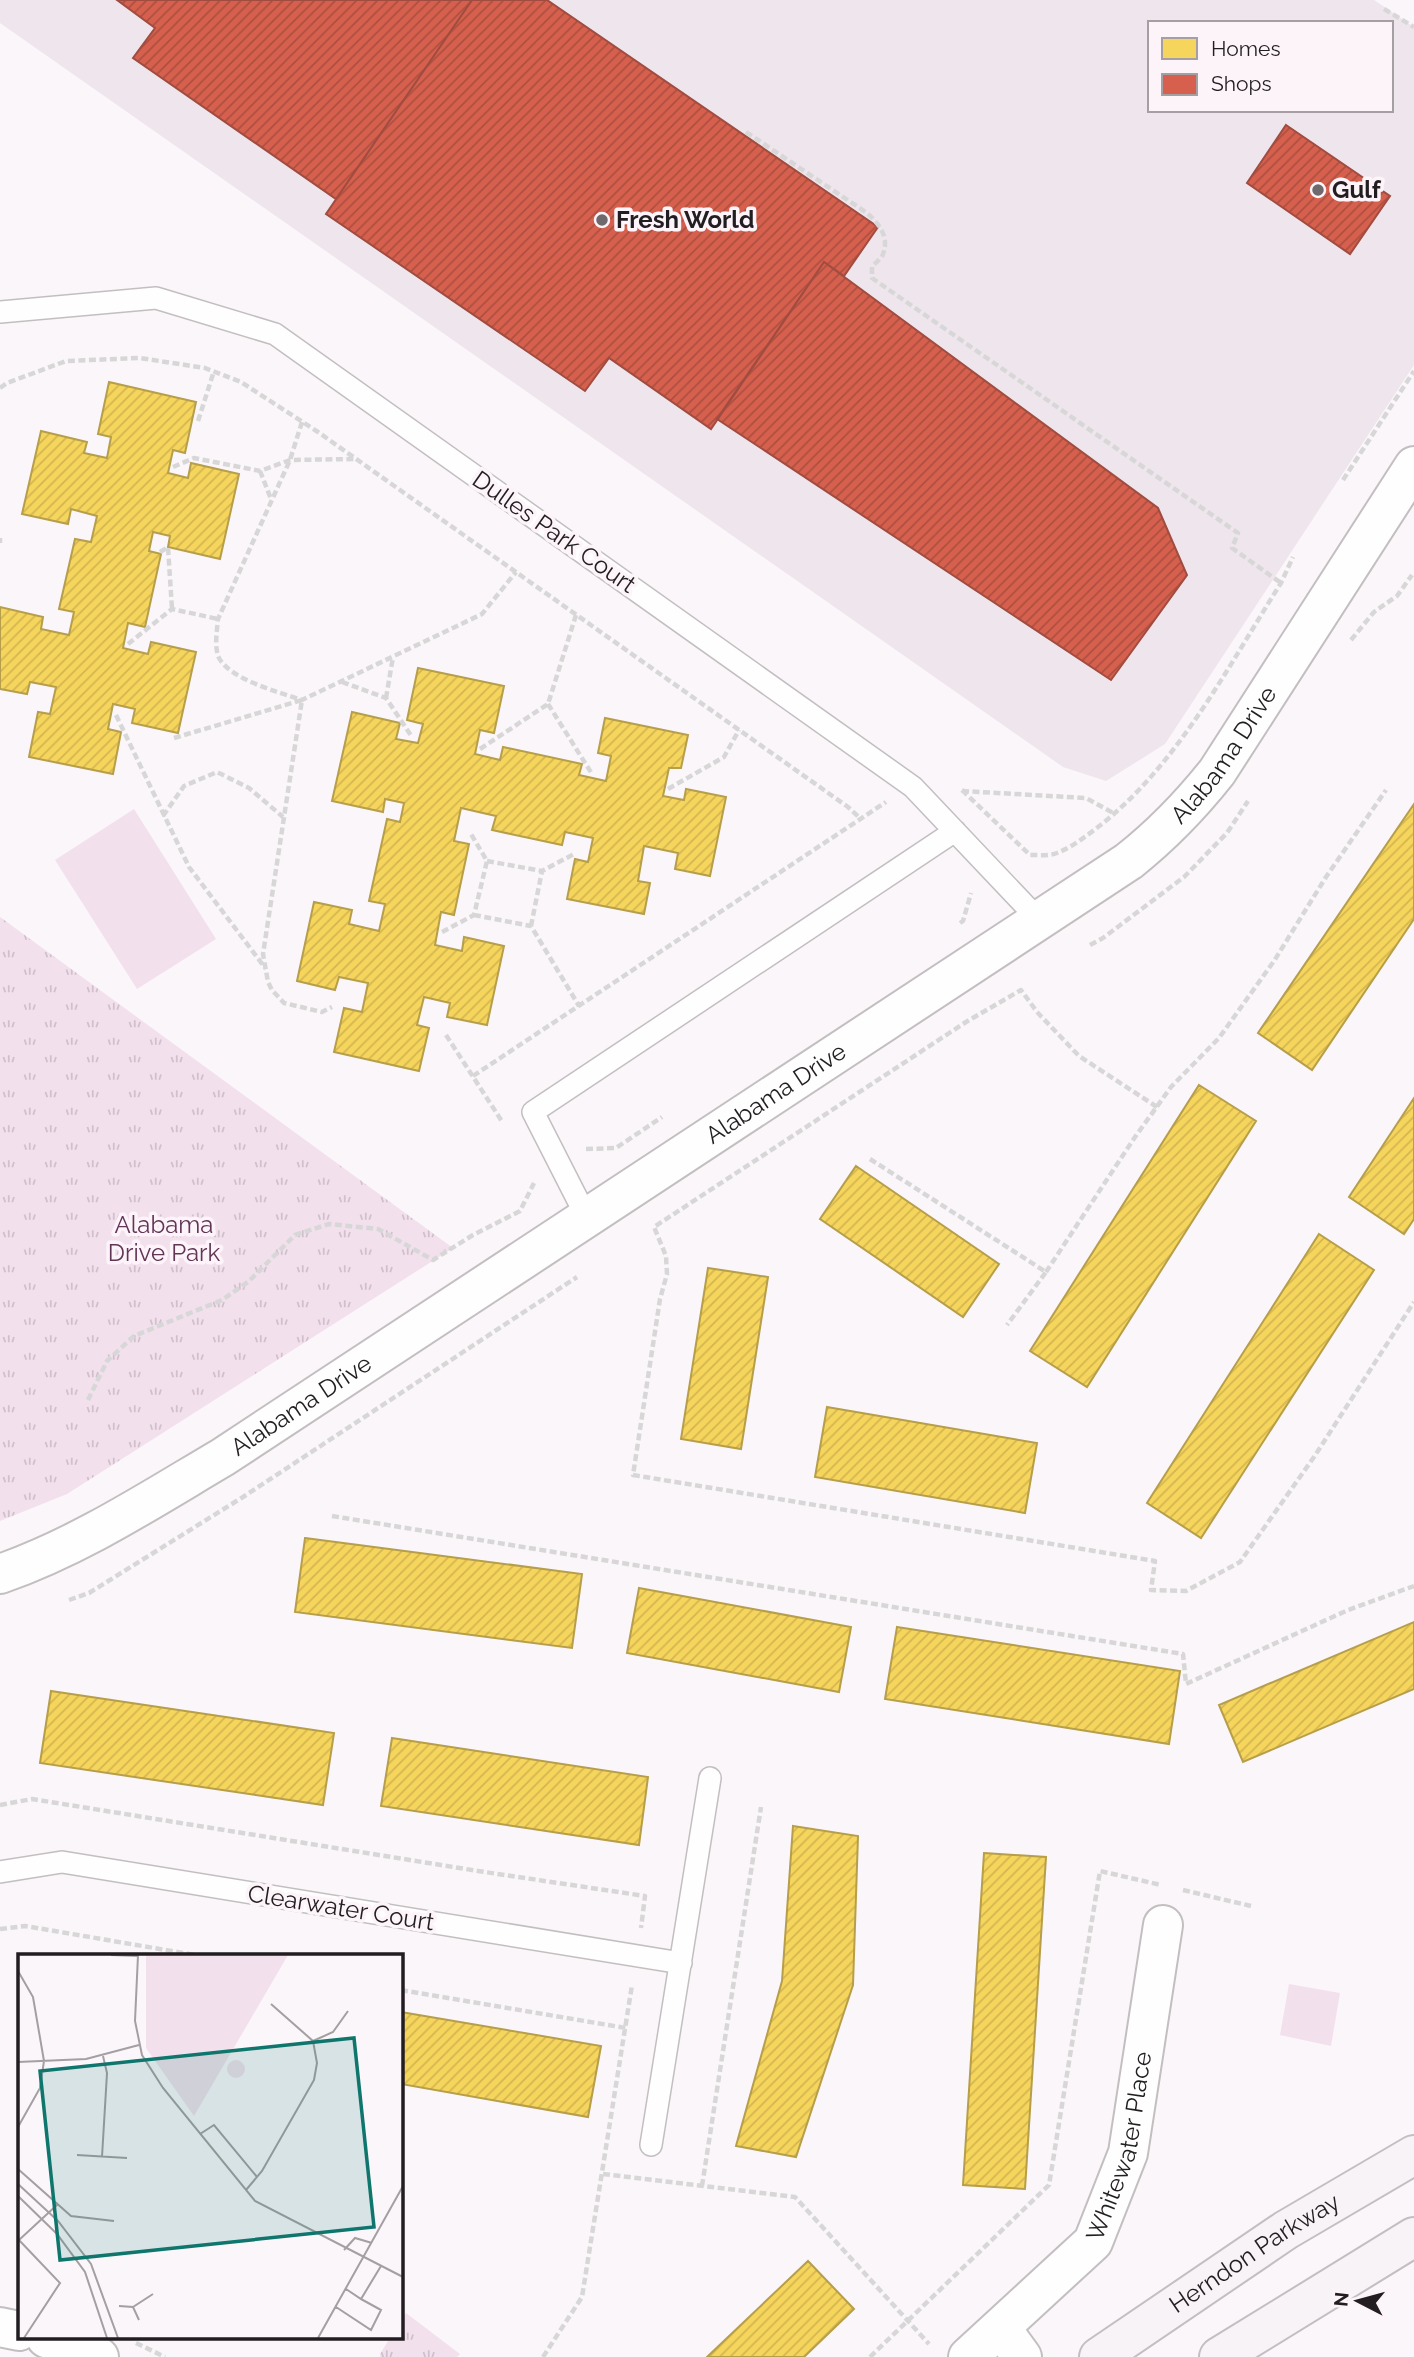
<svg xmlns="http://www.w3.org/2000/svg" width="1414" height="2357" viewBox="0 0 1414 2357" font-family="Raleway,sans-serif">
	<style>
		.built { fill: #efe5ec; fill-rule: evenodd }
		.park { fill: url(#park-tufts) }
		.pitch { fill: #f3e0ed }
		.homes { fill: url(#homes-hatch); stroke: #b69e4a; stroke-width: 2 }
		.shops { fill: url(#shops-hatch); stroke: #a04c40; stroke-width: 2 }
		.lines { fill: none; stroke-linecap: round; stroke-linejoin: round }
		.service-casing { stroke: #c3bfc1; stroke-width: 24 }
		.minor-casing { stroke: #c3bfc1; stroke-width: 42 }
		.secondary-casing { stroke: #c3bfc1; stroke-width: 42 }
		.path { stroke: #d8d7d8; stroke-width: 4.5; stroke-dasharray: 7 3.5; stroke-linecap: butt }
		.service { stroke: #fefefe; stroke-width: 21 }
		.minor { stroke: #fefefe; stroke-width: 38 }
		.secondary { stroke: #f7f3f6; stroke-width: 38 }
		.poi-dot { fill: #6d696c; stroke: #fdf4fa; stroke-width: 2.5 }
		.labels { text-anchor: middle; stroke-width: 7; stroke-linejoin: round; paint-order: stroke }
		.poi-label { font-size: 24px; font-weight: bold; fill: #211d20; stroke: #fdf4fa; text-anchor: start }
		.street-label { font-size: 24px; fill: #211d20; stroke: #fdf4fa }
		.park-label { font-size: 24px; fill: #623556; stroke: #fdf4fa }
		.inset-road { fill: none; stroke: #a49fa2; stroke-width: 2 }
		.view { fill: #0f766e; fill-opacity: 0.15; stroke: #0f766e; stroke-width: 3.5 }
		.inset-edge { fill: none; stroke: #211d20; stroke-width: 3.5 }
	</style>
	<defs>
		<pattern id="park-tufts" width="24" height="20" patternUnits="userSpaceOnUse" patternTransform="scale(1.75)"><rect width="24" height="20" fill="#f3e0ed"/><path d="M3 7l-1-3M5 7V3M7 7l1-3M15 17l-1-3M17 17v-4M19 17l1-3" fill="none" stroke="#d0c0cb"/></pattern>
		<pattern id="homes-hatch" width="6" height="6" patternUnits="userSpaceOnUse" patternTransform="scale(1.75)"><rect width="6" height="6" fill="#f6d55c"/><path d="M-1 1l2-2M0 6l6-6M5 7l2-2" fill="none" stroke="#d3b650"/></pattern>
		<pattern id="shops-hatch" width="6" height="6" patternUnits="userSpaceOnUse" patternTransform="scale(1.75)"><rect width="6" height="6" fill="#d6604d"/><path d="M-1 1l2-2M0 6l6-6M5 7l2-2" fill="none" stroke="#ad4f40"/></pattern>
	</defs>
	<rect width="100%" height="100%" fill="#fbf6f9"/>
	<path class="built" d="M 0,0 L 1374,0 L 1414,27 L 1414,365 L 1165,744 L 1106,781 L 1063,767 L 0,23 ZM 1150,23 L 1391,23 L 1391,110 L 1150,110 Z"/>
	<path class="park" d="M 0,917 L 453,1248 L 67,1494 L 0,1521 Z
		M 406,2313 L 460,2354 L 457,2357 L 380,2357 L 380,2354 L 390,2338 L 401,2338 L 401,2321 Z"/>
	<path class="pitch" d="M 134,809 L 216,939 L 137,989 L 55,860 Z
		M 1289,1984 L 1340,1993 L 1331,2046 L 1280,2035 Z"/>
	<path class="homes" d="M 109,382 L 196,402 L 185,453 L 173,450 L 168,473 L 188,478 L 191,463 L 239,474 L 220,559 L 168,547 L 170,536 L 153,532 L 149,551 L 161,554 L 145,627 L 128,623 L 123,648 L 148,654 L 151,642 L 196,652 L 178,733 L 132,723 L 135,709 L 113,704 L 108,729 L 121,732 L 113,774 L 29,757 L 38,712 L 50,714 L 56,687 L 30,682 L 27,694 L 0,689 L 0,607 L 43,617 L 41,629 L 69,635 L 74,612 L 59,609 L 75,539 L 91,542 L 97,516 L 71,509 L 68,524 L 22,514 L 41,431 L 87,442 L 84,453 L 107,458 L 111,437 L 98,434 Z
		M 418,668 L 504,686 L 494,733 L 480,730 L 475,754 L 500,760 L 503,747 L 582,764 L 579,775 L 606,781 L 611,756 L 598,753 L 605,718 L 688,735 L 681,768 L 669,768 L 663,796 L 684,800 L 686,789 L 726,797 L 710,876 L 675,869 L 678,853 L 644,846 L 638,881 L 650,883 L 644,914 L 567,899 L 575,859 L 588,862 L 593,838 L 565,832 L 562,845 L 492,830 L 496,816 L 461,808 L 454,841 L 469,844 L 454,915 L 441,912 L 435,945 L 462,951 L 464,937 L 504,946 L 487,1025 L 447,1017 L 450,1003 L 424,997 L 417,1025 L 429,1028 L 419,1071 L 334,1052 L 344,1008 L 362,1012 L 368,983 L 339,977 L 335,990 L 297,981 L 314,902 L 352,910 L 349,924 L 379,931 L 385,904 L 369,901 L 387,819 L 400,822 L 404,803 L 385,799 L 383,812 L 332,801 L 352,712 L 400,723 L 396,739 L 418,743 L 423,724 L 407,720 Z
		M 1414,804 L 1414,919 L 1312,1070 L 1258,1033 Z
		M 1199,1085 L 1256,1121 L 1087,1387 L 1030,1351 Z
		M 1414,1098 L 1414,1219 L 1404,1234 L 1349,1197 Z
		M 856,1166 L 999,1264 L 963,1317 L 820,1219 Z
		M 1319,1234 L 1374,1270 L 1201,1538 L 1147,1503 Z
		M 708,1268 L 768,1277 L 741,1449 L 681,1439 Z
		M 827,1407 L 1037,1443 L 1025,1513 L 815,1477 Z
		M 305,1538 L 582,1574 L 572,1648 L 295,1612 Z
		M 639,1588 L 851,1627 L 839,1692 L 627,1653 Z
		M 1414,1622 L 1414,1689 L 1243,1762 L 1219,1705 Z
		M 897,1627 L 1180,1671 L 1169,1744 L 885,1699 Z
		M 51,1691 L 334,1733 L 323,1805 L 40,1763 Z
		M 392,1738 L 648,1777 L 639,1845 L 381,1806 Z
		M 793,1826 L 858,1836 L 853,1985 L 796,2157 L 736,2146 L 782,1981 Z
		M 984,1853 L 1046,1857 L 1025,2189 L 963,2185 Z
		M 401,2012 L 601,2046 L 588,2117 L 401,2084 Z
		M 808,2261 L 854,2309 L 804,2357 L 707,2357 Z"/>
	<path class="shops" d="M 117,0 L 472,0 L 336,199 L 133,58 L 155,28 Z
		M 472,0 L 547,0 L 878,227 L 844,276 L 824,262 L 711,429 L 609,358 L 585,391 L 326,214 Z
		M 1286,125 L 1390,196 L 1350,254 L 1247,183 Z
		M 824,262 L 1158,508 L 1187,575 L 1111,680 L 717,419 Z"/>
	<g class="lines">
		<g class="service-casing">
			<path id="service" d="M 0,312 L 156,298 L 275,334 L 913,787 L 1039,920
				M 587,1218 L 533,1112 L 955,831
				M 0,1872 L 62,1862 L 681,1963
				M 651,2145 L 710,1778"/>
		</g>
		<g class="minor-casing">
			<g id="minor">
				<path id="s1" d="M 0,1574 C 80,1546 150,1500 223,1457 L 1129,861 C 1163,834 1190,806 1217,772 L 1414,466"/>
				<path d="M 0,2327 L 19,2331"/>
				<path d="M 1001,2328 L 1022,2357"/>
				<path d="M 46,2338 L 99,2357"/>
				<path id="s2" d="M 968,2357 L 1093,2242 L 1128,2153 L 1163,1925"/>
			</g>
		</g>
		<g class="secondary-casing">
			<g id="secondary">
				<path id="s3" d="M 1099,2357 L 1286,2230 L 1414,2155"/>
				<path d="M 1219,2357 L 1414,2237"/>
			</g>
		</g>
		<path class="path" d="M 1384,9 L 1414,27
			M 746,132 L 867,213 C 878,223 890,236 883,254 C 882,258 875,263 872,267 L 872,278 L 1238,533 L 1232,548 L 1281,583
			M 0,388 L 7,383 L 66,361 L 140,358 L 205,368 L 241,382 L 318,432 L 848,807 L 861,819
			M 198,421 L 214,371
			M 302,422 L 290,460 L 218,619 C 217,631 214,647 219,658 C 231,680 279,692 302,700 L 482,614 L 516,572
			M 173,467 L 194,458 L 260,471 L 290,460 L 356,459
			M 260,471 L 271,499
			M 1343,480 L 1414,371
			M 0,538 L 0,543
			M 160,552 L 168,547 L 172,609
			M 1351,640 L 1374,612 L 1397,596 L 1412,575
			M 128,644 L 172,609 L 218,619
			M 342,682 L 386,698 L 412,737
			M 386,698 L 393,657
			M 548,704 L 592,774
			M 116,715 L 189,867 L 266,969
			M 174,738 L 302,700 L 263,954 L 268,982 L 272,990 L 284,1003 L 322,1012 L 332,1007
			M 480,749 L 548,704 L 576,615
			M 668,789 L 724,757 L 739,730
			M 962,790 L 1030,855 C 1039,855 1049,856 1057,853 C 1072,847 1085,837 1098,827 C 1178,765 1227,668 1281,583 L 1293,557
			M 962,791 L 1086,798 L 1115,814
			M 163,816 L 184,786 L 217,772 L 249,788 L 283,817
			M 487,861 L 542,871
			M 474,915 L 531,926 L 579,1006
			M 960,923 L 963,921 L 971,893
			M 531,926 L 542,871 L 574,854
			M 442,932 L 474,915 L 487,861 L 471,834
			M 1090,945 L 1103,938 L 1184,877 L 1227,833 L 1248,801
			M 446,1035 L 503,1123
			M 473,1076 L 886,802
			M 1157,1107 L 1079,1056 L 1037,1012 L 1021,990 L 966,1022 L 654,1227 L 666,1256 L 667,1274 L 660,1299 L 633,1475 L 1155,1561 L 1151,1590 L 1186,1591 L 1240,1562 L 1314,1457 L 1414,1302
			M 586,1149 L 616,1148 L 662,1117
			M 870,1159 L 1046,1272 L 1007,1325
			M 1046,1272 L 1135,1137 L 1171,1087 L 1219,1038 L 1274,961 L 1326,877 L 1386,790
			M 88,1400 L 107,1361 L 134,1336 L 222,1300 L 248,1282 L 295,1235 L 329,1224 L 378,1229 L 433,1260 L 473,1235 L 520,1211 L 534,1183
			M 332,1516 L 1183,1654 L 1186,1684 L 1348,1610 L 1414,1586
			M 69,1600 L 89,1593 L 243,1497 L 577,1277
			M 0,1805 L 32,1799 L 478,1871 L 645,1896 L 641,1928
			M 1183,1890 L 1251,1906
			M 0,1929 L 25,1926 L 201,1956
			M 401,1990 L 626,2028
			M 603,2174 L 795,2197 L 929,2344
			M 702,2186 L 761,1807
			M 136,2343 L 165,2357
			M 543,2357 L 582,2297 L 632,1985
			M 870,2357 L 1049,2185 L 1100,1871 L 1161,1885"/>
		<use href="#service" class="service"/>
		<use href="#minor" class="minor"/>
		<use href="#secondary" class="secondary"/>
	</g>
	<g class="poi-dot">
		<circle cx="1318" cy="190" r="7"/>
		<circle cx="602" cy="220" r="7"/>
	</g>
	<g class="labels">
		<g class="poi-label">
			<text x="1332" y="198">Gulf</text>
			<text x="616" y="228">Fresh World</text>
		</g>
		<g class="street-label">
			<text transform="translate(554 532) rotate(35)" y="8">Dulles Park Court</text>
			<text dy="8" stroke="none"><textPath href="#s1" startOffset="1480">Alabama Drive</textPath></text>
			<text dy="8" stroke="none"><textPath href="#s1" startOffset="914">Alabama Drive</textPath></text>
			<text dy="8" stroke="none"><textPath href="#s1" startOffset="346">Alabama Drive</textPath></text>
			<text transform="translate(341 1908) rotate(9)" y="8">Clearwater Court</text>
			<text dy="8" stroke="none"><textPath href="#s2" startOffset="270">Whitewater Place</textPath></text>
			<text dy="8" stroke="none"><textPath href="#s3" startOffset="187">Herndon Parkway</textPath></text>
		</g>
		<g class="park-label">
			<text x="164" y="1233">Alabama<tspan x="164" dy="28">Drive Park</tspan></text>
		</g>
	</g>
	<g transform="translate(18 1954)">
		<rect width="385" height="385" fill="#fbf6f9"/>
		<path d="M 128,1 L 270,1 L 176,162 L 128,94 Z" fill="#f3e0ed"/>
		<path d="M 207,1 L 244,1 L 261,9 L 237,36 L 213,39 L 190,30 ZM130 31a12 12 0 1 1 24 0a12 12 0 1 1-24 0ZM 165,25 L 230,63 L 210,87 L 188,99 L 155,99 L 129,87 ZM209 115a9 9 0 1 1 18 0a9 9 0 1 1-18 0Z" fill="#f3e0ed"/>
		<path class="inset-road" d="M 93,1 L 120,2M 120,1 L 117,67 L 124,101 L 145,134 L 237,247 L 385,323M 0,17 L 15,43 L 26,107 L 22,134 L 0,173M 295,87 L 315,78 L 330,57M 0,108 L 68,105 L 121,91M 182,180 L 196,171 L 239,223M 59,201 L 109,204M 84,203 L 89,119 L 85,102M 0,215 L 53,262 L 96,267M 0,230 L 40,267 L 73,310 L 100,384M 228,236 L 244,217 L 296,126 L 299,109 L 295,87 L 253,50M 0,242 L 39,280 L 67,318 L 89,384M 0,285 L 42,329 L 6,384M 1,286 L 40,250M 326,296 L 337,284 L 354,289M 328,335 L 343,345 L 363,312M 101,352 L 115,353 L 121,366M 115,353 L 135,340M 318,353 L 353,376 L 363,356 L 343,345M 300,384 L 385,232"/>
		<path class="view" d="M 336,84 L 356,273 L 42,306 L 22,117 Z"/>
		<rect width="385" height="385" class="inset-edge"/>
	</g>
	<rect x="1148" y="21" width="245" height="91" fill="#fdf4fa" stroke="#a59ea3" stroke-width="2"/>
	<rect x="1162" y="38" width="35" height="21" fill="#f6d55c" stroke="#a59ea3" stroke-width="2"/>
	<text x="1211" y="56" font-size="21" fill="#211d20">Homes</text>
	<rect x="1162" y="74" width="35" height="21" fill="#d6604d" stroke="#a59ea3" stroke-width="2"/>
	<text x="1211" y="91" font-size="21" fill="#211d20">Shops</text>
	<g transform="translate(1358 2301) rotate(276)" stroke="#fdf4fa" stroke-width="5" paint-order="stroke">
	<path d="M0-5L12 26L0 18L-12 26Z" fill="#211d20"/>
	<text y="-10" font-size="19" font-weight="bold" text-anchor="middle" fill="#211d20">N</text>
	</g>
</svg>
